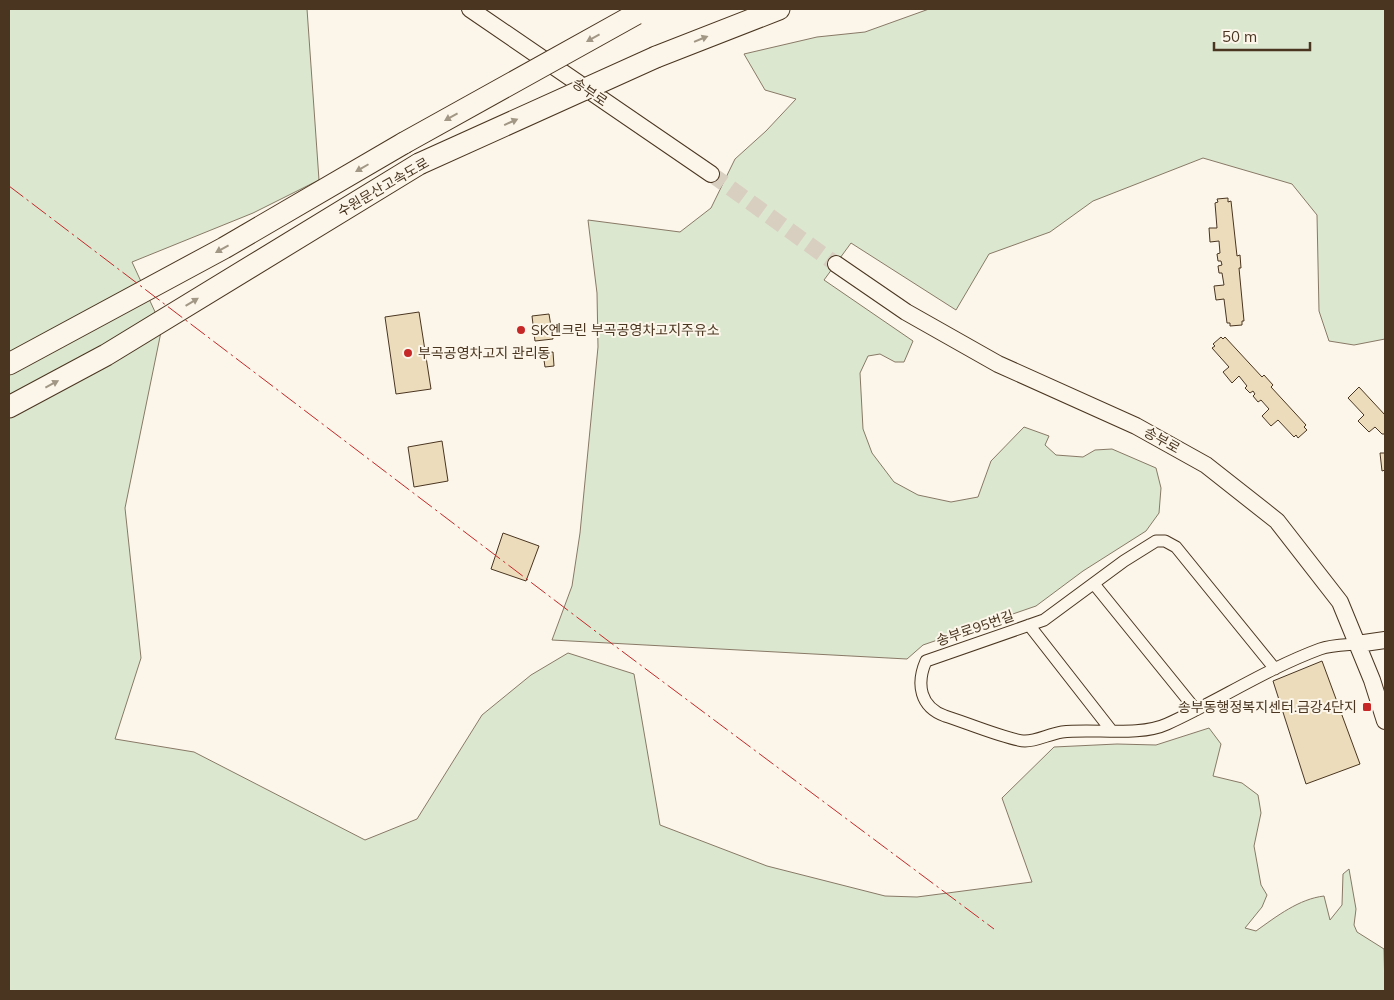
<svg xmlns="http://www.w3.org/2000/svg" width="1394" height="1000" viewBox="0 0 1394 1000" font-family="Mulish,'Noto Sans KR',sans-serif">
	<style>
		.green { fill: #dce7d0; stroke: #887966 }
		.building { fill: #ecdcbc; stroke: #4a3520 }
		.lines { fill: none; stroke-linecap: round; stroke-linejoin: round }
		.secondary-tunnel { stroke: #d8cfc1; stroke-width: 16; stroke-dasharray: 16 8; stroke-linecap: butt }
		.street-casing { stroke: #4a3520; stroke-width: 13 }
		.secondary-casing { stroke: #4a3520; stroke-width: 18 }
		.highway-casing { stroke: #4a3520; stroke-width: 23 }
		.street { stroke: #fbf6e9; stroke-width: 11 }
		.secondary { stroke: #fbf6e9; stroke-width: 16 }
		.highway { stroke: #fbf6e9; stroke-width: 21 }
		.highway-bridge-casing { stroke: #4a3520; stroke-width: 23; stroke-linecap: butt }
		.highway-bridge { stroke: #fbf6e9; stroke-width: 21 }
		.power { stroke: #c62828; stroke-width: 1; stroke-dasharray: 18 4 2.5 4; stroke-linecap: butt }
		.oneway { fill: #a29684 }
		.poi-dot { fill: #c62828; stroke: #fbf6e9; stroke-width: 2 }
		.labels { text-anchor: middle; stroke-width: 4; stroke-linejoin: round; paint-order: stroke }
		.street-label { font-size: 14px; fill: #4a3520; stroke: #fbf6e9 }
		.poi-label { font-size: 14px; fill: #4a3520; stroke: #fbf6e9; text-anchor: start }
	</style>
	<rect width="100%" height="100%" fill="#fbf6e9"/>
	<path class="green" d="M 9,9 L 307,9 L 319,180 L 253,213 L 132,262 L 162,327 L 125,508 L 141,658 L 115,739 L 194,752 L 365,840 L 417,819 L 482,715 L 531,675 L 568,653 L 634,674 L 660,825 L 767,866 L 885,896 L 917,897 L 1032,882 L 1002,798 L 1054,747 L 1117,744 L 1156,745 L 1209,728 L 1221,744 L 1213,776 L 1242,783 L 1258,795 L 1261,813 L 1254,846 L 1261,885 L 1267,895 L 1262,907 L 1245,928 L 1256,931 C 1277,916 1299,899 1324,896 L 1330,920 L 1342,905 L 1343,874 L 1349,869 L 1356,909 L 1354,925 L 1357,932 L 1384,949 L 1385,991 L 9,991 Z
		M 929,9 L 1385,9 L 1385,339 L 1354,345 L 1329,341 L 1319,311 L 1317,215 L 1292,184 L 1203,158 L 1093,201 L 1050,232 L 989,254 L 956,310 L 851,243 L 824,280 L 913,341 L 904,362 L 895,362 L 880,354 L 868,356 L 860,373 L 863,429 L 872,453 L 894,482 L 918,495 L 951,502 L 978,497 L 991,461 L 1024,427 L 1049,436 L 1045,445 L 1056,455 L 1083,457 L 1095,450 L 1112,449 L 1156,468 L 1161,488 L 1159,513 L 1146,531 L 1083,571 L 1036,606 L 923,645 L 907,659 L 552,640 L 572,586 L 580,533 L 598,347 L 597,293 L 588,220 L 680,232 L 711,208 L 735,159 L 766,131 L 796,99 L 765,90 L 744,54 L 817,37 L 865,32 Z"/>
	<path class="building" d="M 1228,198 L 1228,202 L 1231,201 L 1237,256 L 1240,255 L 1241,268 L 1239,268 L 1244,321 L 1242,321 L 1242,325 L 1230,326 L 1230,323 L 1227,323 L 1224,299 L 1216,300 L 1214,286 L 1224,285 L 1222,273 L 1219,273 L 1218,266 L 1222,265 L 1221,261 L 1218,261 L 1217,254 L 1220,253 L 1219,241 L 1210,242 L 1209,228 L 1217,228 L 1215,203 L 1218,202 L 1217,199 Z
		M 419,312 L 431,389 L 396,394 L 385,317 Z
		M 549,314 L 553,339 L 535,341 L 532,316 Z
		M 1221,337 L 1223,339 L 1225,337 L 1262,377 L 1264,375 L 1273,385 L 1271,387 L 1306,425 L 1304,427 L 1307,430 L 1298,438 L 1296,435 L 1294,437 L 1278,420 L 1271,426 L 1262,416 L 1269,409 L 1261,400 L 1258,402 L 1253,396 L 1255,394 L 1253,391 L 1250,393 L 1245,388 L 1247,386 L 1239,376 L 1232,383 L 1223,372 L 1229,367 L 1212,348 L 1215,346 L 1213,344 Z
		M 553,352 L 554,366 L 545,367 L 543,353 Z
		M 1359,387 L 1385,415 L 1385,434 L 1382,434 L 1375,427 L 1369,432 L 1358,421 L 1364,415 L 1348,398 Z
		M 442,441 L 448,481 L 414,487 L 408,447 Z
		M 1380,453 L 1385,453 L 1385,470 L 1382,471 Z
		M 503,533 L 539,546 L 526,581 L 491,569 Z
		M 1322,661 L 1360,764 L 1306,784 L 1273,681 Z"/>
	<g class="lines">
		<path class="secondary-tunnel" d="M 711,174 L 836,264"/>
		<g class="street-casing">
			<path id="street" d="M 1094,584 L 1196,710
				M 1029,625 L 1111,730
				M 1275,669 L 1176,547 L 1165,541 L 1156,541 L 1124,561 L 1044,620 L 926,661 C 916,684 920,707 945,716 C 962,721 1010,741 1025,741 C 1037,741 1049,734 1062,732 C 1093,728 1139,737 1167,724 C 1218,701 1266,669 1320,649 C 1331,645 1345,645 1357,644"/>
		</g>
		<g class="secondary-casing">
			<path id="secondary" d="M 470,9 L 711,174
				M 836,264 L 906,312 L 998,364 L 1136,426 L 1206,465 L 1277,521 L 1340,602 L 1372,680 L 1385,721
				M 1357,644 L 1385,640"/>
		</g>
		<g class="highway-casing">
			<path id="highway" d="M 656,57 L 779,9
				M 9,364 L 224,248 L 404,143
				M 9,407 L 106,355 L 419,164"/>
		</g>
		<use href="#street" class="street"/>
		<use href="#secondary" class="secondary"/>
		<use href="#highway" class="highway"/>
		<g class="highway-bridge-casing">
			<path id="highway-bridge" d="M 404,143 L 636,14
				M 419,164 L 656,57"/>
		</g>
		<use href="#highway-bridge" class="highway-bridge"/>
		<path class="power" d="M 9,186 L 607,640 L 994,929"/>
	</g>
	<defs><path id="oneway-solid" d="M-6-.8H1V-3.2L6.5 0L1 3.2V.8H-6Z" transform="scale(1.25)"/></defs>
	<g class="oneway">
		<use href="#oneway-solid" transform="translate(593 38) rotate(151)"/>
		<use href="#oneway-solid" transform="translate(701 39) rotate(-22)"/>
		<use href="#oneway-solid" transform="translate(451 117) rotate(151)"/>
		<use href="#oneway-solid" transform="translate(511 122) rotate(-24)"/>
		<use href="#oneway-solid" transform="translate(362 168) rotate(150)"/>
		<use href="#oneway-solid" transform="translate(222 249) rotate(151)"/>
		<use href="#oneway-solid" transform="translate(192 302) rotate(-31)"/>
		<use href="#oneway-solid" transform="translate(52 384) rotate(-28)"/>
	</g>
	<g class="poi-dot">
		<circle cx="521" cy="330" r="5"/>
		<circle cx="408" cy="353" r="5"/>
		<rect x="1362" y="702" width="10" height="10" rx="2.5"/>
	</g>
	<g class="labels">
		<g class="street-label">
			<text transform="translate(590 92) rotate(34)" y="5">송부로</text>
			<text transform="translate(383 187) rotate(-30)" y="5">수원문산고속도로</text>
			<text transform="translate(1162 440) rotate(29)" y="5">송부로</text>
			<text transform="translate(975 628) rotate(-19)" y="5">송부로95번길</text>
		</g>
		<g class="poi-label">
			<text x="531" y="335">SK엔크린 부곡공영차고지주유소</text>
			<text x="418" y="358">부곡공영차고지 관리동</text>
			<text x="1357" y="712" text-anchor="end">송부동행정복지센터.금강4단지</text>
		</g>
	</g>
	<rect width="1394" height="1000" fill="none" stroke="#4a3520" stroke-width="20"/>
	<path d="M1214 42v8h96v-8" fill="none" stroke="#4a3520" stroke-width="2.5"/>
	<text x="1222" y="42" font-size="15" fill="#4a3520" stroke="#fbf6e9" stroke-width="4" paint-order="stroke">50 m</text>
</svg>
